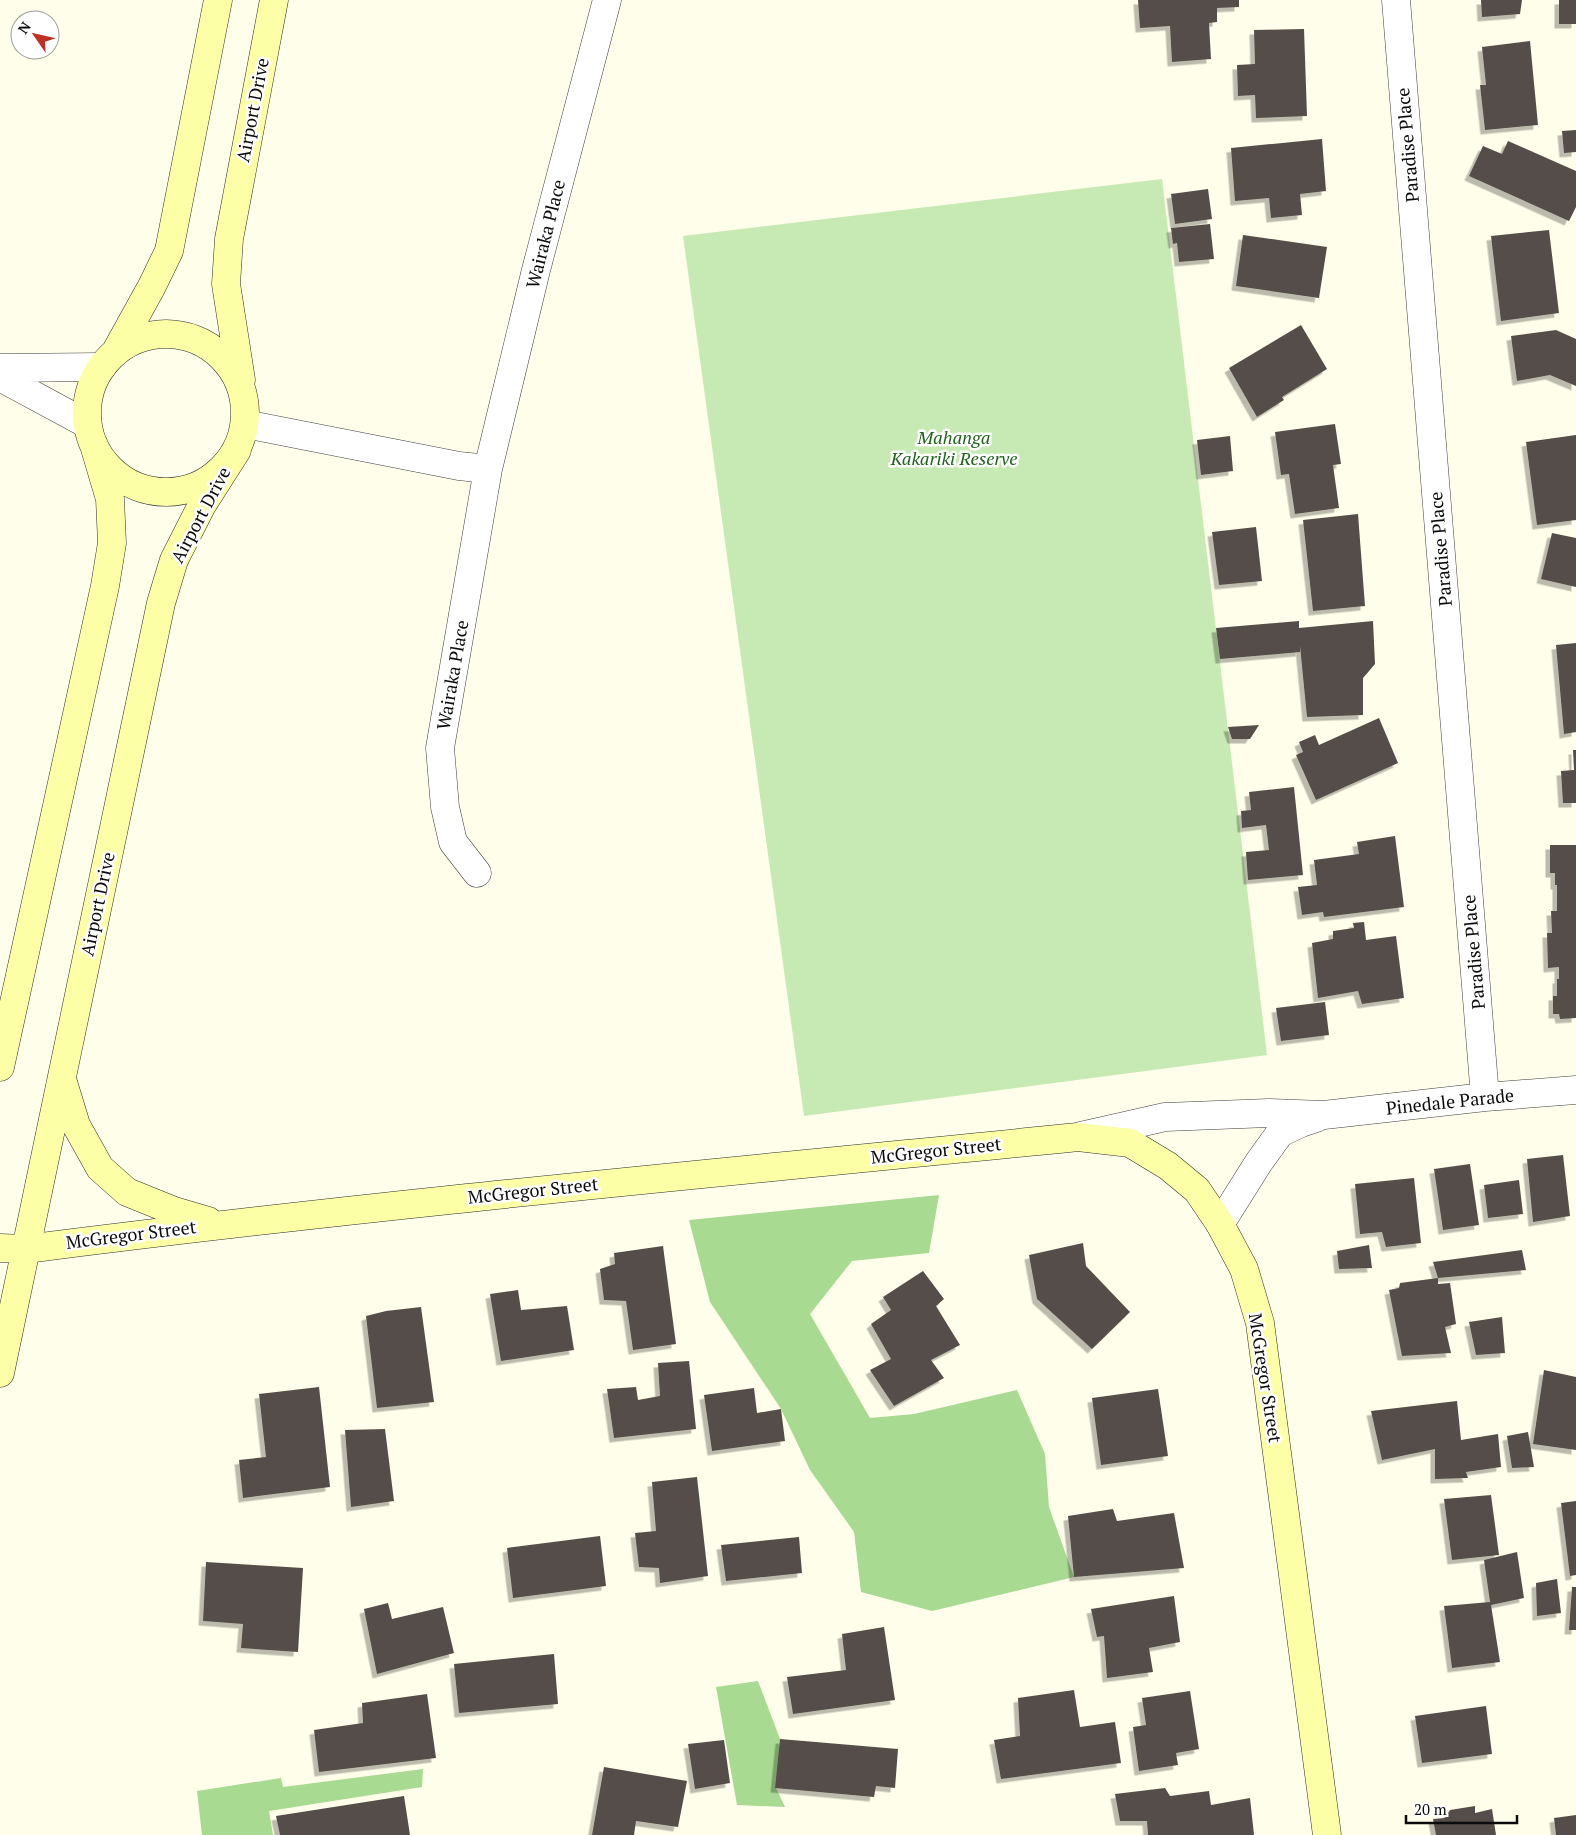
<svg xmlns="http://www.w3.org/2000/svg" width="1576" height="1835" viewBox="0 0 1576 1835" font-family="'PT Serif',serif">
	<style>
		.green { fill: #c7e9b3 }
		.forest { fill: #a8da92 }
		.building { fill: #544e48; filter: url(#shadow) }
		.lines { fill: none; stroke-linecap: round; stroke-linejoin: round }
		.street-casing { stroke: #3e3e3e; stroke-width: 29 }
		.secondary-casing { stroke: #2d2d2d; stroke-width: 29 }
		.street { stroke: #fff; stroke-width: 28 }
		.secondary { stroke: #fcffa5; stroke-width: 28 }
		.labels { text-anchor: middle; stroke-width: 5; stroke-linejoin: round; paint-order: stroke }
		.street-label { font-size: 18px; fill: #0b0b0b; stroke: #fff }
		.park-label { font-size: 18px; font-style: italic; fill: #20631b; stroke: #fff }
	</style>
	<defs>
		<filter id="shadow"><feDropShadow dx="-4.5" dy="4.5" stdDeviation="0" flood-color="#0004"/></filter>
	</defs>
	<rect width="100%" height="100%" fill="#fffeea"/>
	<path class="green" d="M 1162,179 L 1267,1055 L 804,1116 L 683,236 Z"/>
	<path class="forest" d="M 939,1195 L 929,1253 L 852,1261 L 810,1314 L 870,1418 L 914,1414 L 1017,1390 L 1045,1454 L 1049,1507 L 1074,1577 L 932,1611 L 861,1592 L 854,1532 L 810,1470 L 781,1409 L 710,1302 L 689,1220 Z
		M 758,1681 L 780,1739 L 776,1788 L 785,1807 L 737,1805 L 716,1687 Z
		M 423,1769 L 422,1787 L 269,1811 L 273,1835 L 202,1835 L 197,1791 L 281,1778 L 283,1787 Z"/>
	<path class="building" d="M 1138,0 L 1239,0 L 1239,7 L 1217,8 L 1217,22 L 1209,23 L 1211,59 L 1172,62 L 1170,26 L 1140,28 Z
		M 1481,0 L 1522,0 L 1520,14 L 1482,17 Z
		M 1559,0 L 1576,0 L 1576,24 L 1559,24 Z
		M 1304,29 L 1307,116 L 1256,118 L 1255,95 L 1238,96 L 1237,65 L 1255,64 L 1254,30 Z
		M 1530,41 L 1538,125 L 1485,130 L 1480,85 L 1486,85 L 1482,47 Z
		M 1576,130 L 1576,152 L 1564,153 L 1562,131 Z
		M 1322,139 L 1326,191 L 1300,194 L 1302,215 L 1271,218 L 1269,198 L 1235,201 L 1231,148 Z
		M 1508,141 L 1576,171 L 1576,207 L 1569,221 L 1469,176 L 1483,146 L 1502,154 Z
		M 1208,189 L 1212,219 L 1175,224 L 1171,194 Z
		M 1210,224 L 1214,259 L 1179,262 L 1177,243 L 1173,244 L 1171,228 Z
		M 1549,230 L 1559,313 L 1501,321 L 1491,236 Z
		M 1243,235 L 1327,247 L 1319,298 L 1236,286 Z
		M 1301,325 L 1327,369 L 1282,397 L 1284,400 L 1257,417 L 1229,368 Z
		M 1556,330 L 1576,339 L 1576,386 L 1550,375 L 1517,381 L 1511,336 Z
		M 1335,424 L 1341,464 L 1333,465 L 1339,508 L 1295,514 L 1289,474 L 1281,475 L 1275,432 Z
		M 1576,435 L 1576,520 L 1537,525 L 1526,442 Z
		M 1230,436 L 1233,471 L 1201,475 L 1197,440 Z
		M 1358,514 L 1365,606 L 1313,611 L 1303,520 Z
		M 1256,527 L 1262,581 L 1219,585 L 1212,532 Z
		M 1552,533 L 1576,538 L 1576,587 L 1541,579 Z
		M 1299,621 L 1299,628 L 1373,621 L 1375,664 L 1363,678 L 1363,715 L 1307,717 L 1300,646 L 1300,652 L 1220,659 L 1216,628 Z
		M 1576,643 L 1576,732 L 1564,734 L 1556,645 Z
		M 1379,718 L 1398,763 L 1316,800 L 1296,755 L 1303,752 L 1299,742 L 1315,735 L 1319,745 Z
		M 1259,725 L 1250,739 L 1232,739 L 1228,727 Z
		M 1573,750 L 1576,750 L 1576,803 L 1563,803 L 1561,771 L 1574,770 Z
		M 1294,787 L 1303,875 L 1248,880 L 1246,852 L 1269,850 L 1266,825 L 1242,828 L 1241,811 L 1251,810 L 1249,792 Z
		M 1395,836 L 1404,907 L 1324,917 L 1323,912 L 1302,915 L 1298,887 L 1317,885 L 1314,860 L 1359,854 L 1357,842 Z
		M 1550,845 L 1576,845 L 1576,1018 L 1560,1019 L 1559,1014 L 1553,1014 L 1553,996 L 1557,996 L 1557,979 L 1559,979 L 1559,967 L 1548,968 L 1547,933 L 1552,933 L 1551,911 L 1557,911 L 1557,885 L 1555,885 L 1555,873 L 1550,873 Z
		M 1364,922 L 1366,940 L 1396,936 L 1404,998 L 1362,1004 L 1358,991 L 1318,998 L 1312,943 L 1333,939 L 1333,931 L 1354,928 L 1353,923 Z
		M 1325,1002 L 1329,1035 L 1281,1041 L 1276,1008 Z
		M 1563,1155 L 1570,1216 L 1533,1222 L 1527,1159 Z
		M 1470,1164 L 1479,1225 L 1443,1230 L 1434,1169 Z
		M 1414,1178 L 1421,1243 L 1386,1247 L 1382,1232 L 1360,1234 L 1355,1184 Z
		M 1519,1180 L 1523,1214 L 1488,1218 L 1484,1185 Z
		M 1083,1243 L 1086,1266 L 1130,1312 L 1092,1349 L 1037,1299 L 1029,1255 Z
		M 1369,1245 L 1372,1268 L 1339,1269 L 1337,1251 Z
		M 663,1246 L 676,1344 L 633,1350 L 626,1301 L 604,1300 L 600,1269 L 615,1264 L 614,1253 Z
		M 1522,1250 L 1526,1270 L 1438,1278 L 1433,1262 Z
		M 923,1271 L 944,1299 L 936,1306 L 960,1345 L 931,1360 L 944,1378 L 894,1406 L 870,1370 L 891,1359 L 871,1324 L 891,1310 L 883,1297 Z
		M 1438,1278 L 1438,1284 L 1450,1283 L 1456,1324 L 1445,1327 L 1451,1353 L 1402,1356 L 1389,1290 L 1399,1288 L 1400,1283 Z
		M 518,1290 L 521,1310 L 567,1306 L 574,1350 L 501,1361 L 490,1294 Z
		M 421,1307 L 434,1402 L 377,1408 L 366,1316 L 386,1311 Z
		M 1502,1317 L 1505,1353 L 1476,1355 L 1469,1322 Z
		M 689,1361 L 696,1429 L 614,1438 L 607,1389 L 636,1387 L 638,1400 L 660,1396 L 658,1363 Z
		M 1544,1370 L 1576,1377 L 1576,1450 L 1533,1444 Z
		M 319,1387 L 330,1487 L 243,1498 L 239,1460 L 266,1457 L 259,1394 Z
		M 754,1388 L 757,1413 L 781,1409 L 785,1441 L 712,1451 L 704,1395 Z
		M 1158,1389 L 1168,1456 L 1101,1465 L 1092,1398 Z
		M 1457,1401 L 1461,1440 L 1498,1434 L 1501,1467 L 1466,1472 L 1468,1478 L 1435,1479 L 1435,1449 L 1382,1460 L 1371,1411 Z
		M 385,1429 L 394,1501 L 351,1507 L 345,1430 Z
		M 1528,1432 L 1534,1467 L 1512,1468 L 1507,1436 Z
		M 697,1477 L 708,1576 L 660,1583 L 659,1568 L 639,1567 L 635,1533 L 656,1531 L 652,1482 Z
		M 1491,1495 L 1499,1555 L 1452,1560 L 1444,1499 Z
		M 1576,1501 L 1576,1575 L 1570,1576 L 1561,1503 Z
		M 1113,1509 L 1117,1521 L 1174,1513 L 1184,1568 L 1074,1577 L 1068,1516 Z
		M 600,1536 L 606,1586 L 513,1598 L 507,1548 Z
		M 799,1537 L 802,1573 L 726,1581 L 721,1545 Z
		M 1517,1552 L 1524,1598 L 1491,1605 L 1500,1662 L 1452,1668 L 1444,1606 L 1490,1602 L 1484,1560 Z
		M 206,1562 L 303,1568 L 298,1652 L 241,1648 L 243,1624 L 203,1621 Z
		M 1557,1579 L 1561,1613 L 1537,1616 L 1536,1583 Z
		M 1572,1587 L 1576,1587 L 1576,1630 L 1569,1630 Z
		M 1174,1596 L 1180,1642 L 1149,1648 L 1153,1672 L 1107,1678 L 1104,1636 L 1097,1637 L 1091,1609 Z
		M 388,1603 L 392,1619 L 443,1607 L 454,1653 L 377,1674 L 364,1609 Z
		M 884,1627 L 895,1700 L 793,1714 L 787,1677 L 846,1670 L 842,1634 Z
		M 554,1654 L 558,1704 L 459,1713 L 454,1664 Z
		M 1074,1690 L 1080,1727 L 1115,1722 L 1121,1763 L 1001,1779 L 994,1740 L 1020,1736 L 1018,1698 Z
		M 1190,1691 L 1199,1749 L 1176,1753 L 1178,1765 L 1139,1771 L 1133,1727 L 1146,1725 L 1142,1698 Z
		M 427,1694 L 436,1758 L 319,1772 L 314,1730 L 363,1723 L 362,1703 Z
		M 1486,1706 L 1492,1754 L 1422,1763 L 1415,1716 Z
		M 780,1739 L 898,1749 L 895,1788 L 876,1786 L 874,1797 L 775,1788 Z
		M 724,1740 L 730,1783 L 695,1789 L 688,1744 Z
		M 604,1767 L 687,1781 L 678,1827 L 636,1821 L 634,1835 L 592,1835 Z
		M 1165,1788 L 1170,1796 L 1209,1791 L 1211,1805 L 1250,1798 L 1254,1835 L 1148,1835 L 1147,1821 L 1120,1821 L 1115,1794 Z
		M 404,1796 L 410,1835 L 280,1835 L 276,1816 Z
		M 1475,1806 L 1475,1813 L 1492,1809 L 1496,1835 L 1436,1835 L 1433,1819 L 1445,1818 L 1450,1810 Z
		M 1576,1815 L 1576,1835 L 1556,1835 L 1554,1818 Z"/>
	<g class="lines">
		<g class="street-casing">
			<path id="street" d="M 1396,0 L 1485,1097
				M 0,368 L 102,367
				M 0,377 L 87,424
				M 245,424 L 459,466 L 488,469
				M 477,873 L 453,842 L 445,807 L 440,748 L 488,469 L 536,270 L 607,0
				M 1081,1136 L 1165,1117 L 1269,1113 L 1324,1115 L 1485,1097 L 1576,1090
				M 1220,1224 L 1259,1162 L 1280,1133 L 1301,1123 L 1316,1118"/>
		</g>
		<g class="secondary-casing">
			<path id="secondary" d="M87 413a79 79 0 1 1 158 0a79 79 0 1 1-158 0Z
				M 115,353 L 152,286 L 169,251 L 218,0
				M 241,380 L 226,284 L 229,239 L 274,0
				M 0,1067 L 105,586 L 112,543 L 110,499 L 94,445
				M 62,1079 L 76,1125 L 100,1168 L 127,1192 L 174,1211 L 208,1221
				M 0,1248 L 26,1249 C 376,1204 727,1172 1078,1137 L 1130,1143 L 1168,1166 L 1197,1190 L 1220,1224 L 1244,1269 L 1260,1323 L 1327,1835
				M 0,1373 L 161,603 L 174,560 L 202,505 L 237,450"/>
		</g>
		<use href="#street" class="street"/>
		<use href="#secondary" class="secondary"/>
	</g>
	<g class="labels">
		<g class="street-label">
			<text transform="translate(253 110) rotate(-79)" y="6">Airport Drive</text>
			<text transform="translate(1408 145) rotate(-95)" y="6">Paradise Place</text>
			<text transform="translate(546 234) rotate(-76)" y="6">Wairaka Place</text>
			<text transform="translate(201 515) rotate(-62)" y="6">Airport Drive</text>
			<text transform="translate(1441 549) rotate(-95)" y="6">Paradise Place</text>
			<text transform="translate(453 675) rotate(-80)" y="6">Wairaka Place</text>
			<text transform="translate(98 904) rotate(-78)" y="6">Airport Drive</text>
			<text transform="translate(1474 952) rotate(-95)" y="6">Paradise Place</text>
			<text transform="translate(1450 1102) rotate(-6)" y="6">Pinedale Parade</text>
			<text transform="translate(936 1151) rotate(-6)" y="6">McGregor Street</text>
			<text transform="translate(533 1191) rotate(-6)" y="6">McGregor Street</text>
			<text transform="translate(131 1235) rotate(-7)" y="6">McGregor Street</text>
			<text transform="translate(1265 1378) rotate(81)" y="6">McGregor Street</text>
		</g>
		<g class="park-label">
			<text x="954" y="444">Mahanga<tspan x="954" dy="21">Kakariki Reserve</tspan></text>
		</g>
	</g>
	<g transform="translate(35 35) rotate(304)"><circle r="24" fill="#ffffff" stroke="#9d9d9d"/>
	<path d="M0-4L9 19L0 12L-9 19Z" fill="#bd3122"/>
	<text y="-8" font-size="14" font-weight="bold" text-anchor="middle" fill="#0b0b0b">N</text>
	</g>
	<path d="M1406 1815v8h111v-8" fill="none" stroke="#0b0b0b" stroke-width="2.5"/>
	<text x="1414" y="1815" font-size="15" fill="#0b0b0b" stroke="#ffffff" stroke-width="4" paint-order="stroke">20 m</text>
</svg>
